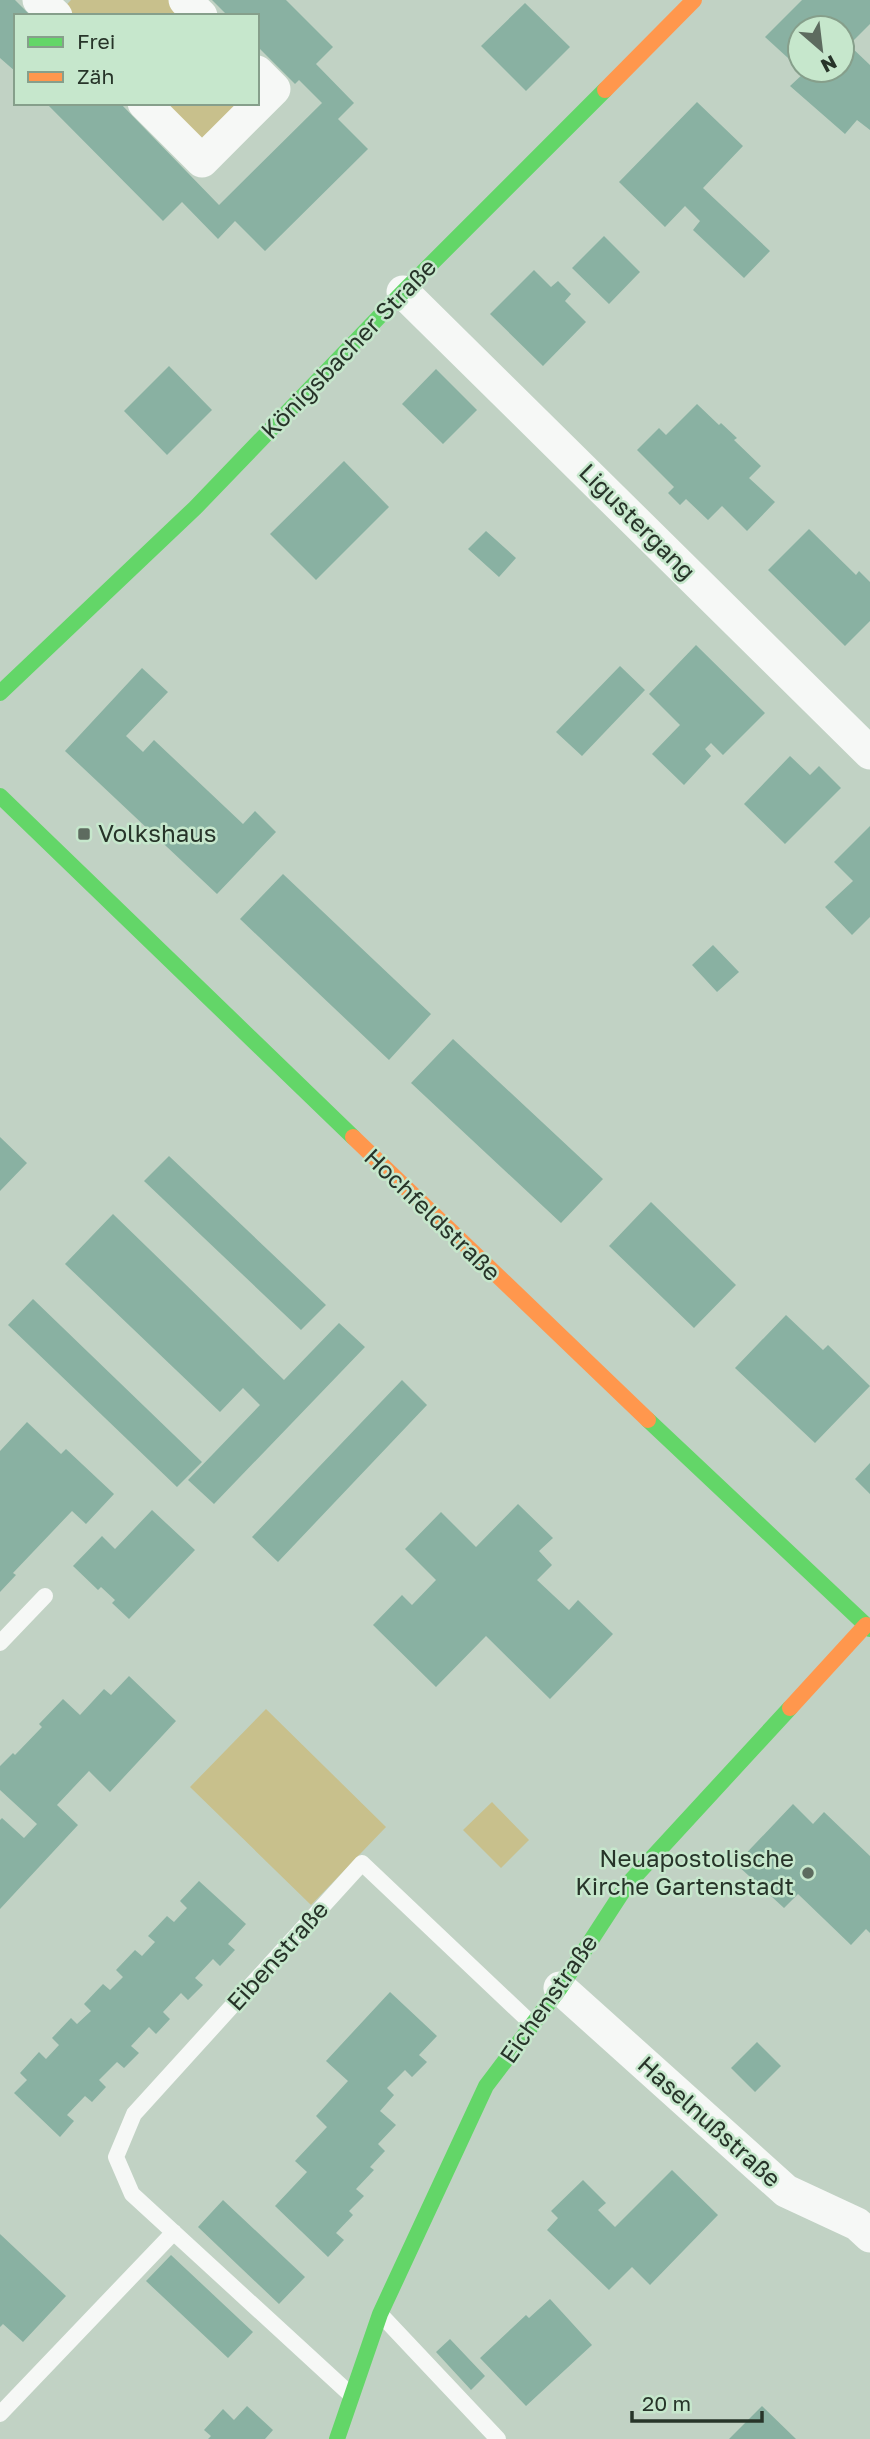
<svg xmlns="http://www.w3.org/2000/svg" width="870" height="2439" viewBox="0 0 870 2439" font-family="'Golos Text',sans-serif">
	<style>
		.green { fill: #c8c08c }
		.building { fill: #89b1a2 }
		.lines { fill: none; stroke-linecap: round; stroke-linejoin: round }
		.lane { stroke: #f6f8f6; stroke-width: 16 }
		.street { stroke: #f6f8f6; stroke-width: 33 }
		.fast { stroke: #63d668; stroke-width: 16 }
		.slow { stroke: #ff974d; stroke-width: 16 }
		.poi-dot { fill: #5d6b5f; stroke: #c6e7cc; stroke-width: 2.5 }
		.labels { text-anchor: middle; stroke-width: 5; stroke-linejoin: round; paint-order: stroke }
		.street-label { font-size: 24px; fill: #273429; stroke: #c6e7cc }
		.poi-label { font-size: 24px; fill: #273429; stroke: #c6e7cc; text-anchor: start }
	</style>
	<rect width="100%" height="100%" fill="#c1d2c4"/>
	<path class="green" d="M 71,0 L 185,0 L 201,16 L 56,16 Z
		M 274,89 L 202,161 L 144,103 L 257,103 Z
		M 266,1709 L 386,1827 L 311,1905 L 190,1787 Z
		M 492,1802 L 529,1840 L 501,1868 L 463,1830 Z"/>
	<path class="building" d="M 0,0 L 15,0 L 31,16 L 16,16 L 16,72 L 0,58 Z
		M 212,0 L 286,0 L 333,47 L 316,64 L 354,103 L 338,119 L 368,149 L 265,251 L 235,221 L 218,239 L 182,202 L 163,221 L 46,103 L 120,103 L 219,205 L 322,103 L 299,80 L 295,84 L 257,46 L 257,16 L 228,16 Z
		M 802,0 L 870,0 L 870,24 L 849,45 L 870,65 L 870,130 L 857,120 L 845,134 L 790,86 L 804,73 L 801,70 L 842,70 L 842,28 L 800,28 L 800,69 L 765,37 Z
		M 525,3 L 570,47 L 526,91 L 481,46 Z
		M 697,102 L 743,146 L 703,188 L 770,251 L 744,278 L 693,230 L 700,221 L 685,206 L 665,227 L 619,182 Z
		M 604,236 L 640,272 L 609,304 L 572,268 Z
		M 534,270 L 551,287 L 558,281 L 571,294 L 565,301 L 586,322 L 543,366 L 490,314 Z
		M 169,366 L 212,410 L 167,455 L 124,411 Z
		M 436,369 L 477,410 L 443,444 L 402,404 Z
		M 697,404 L 719,425 L 721,423 L 737,438 L 734,440 L 761,466 L 749,478 L 775,502 L 747,531 L 722,506 L 708,520 L 686,499 L 680,505 L 668,493 L 674,487 L 637,450 L 659,428 L 666,435 Z
		M 344,461 L 389,507 L 316,580 L 270,534 Z
		M 809,529 L 856,575 L 859,571 L 870,582 L 870,621 L 845,646 L 768,570 Z
		M 486,531 L 516,558 L 499,577 L 468,549 Z
		M 696,645 L 765,713 L 723,755 L 711,743 L 705,749 L 711,756 L 684,785 L 652,754 L 680,725 L 649,694 Z
		M 620,666 L 645,690 L 582,756 L 556,732 Z
		M 142,668 L 168,692 L 126,736 L 143,752 L 154,740 L 243,824 L 255,811 L 276,832 L 217,894 L 65,751 Z
		M 790,756 L 810,775 L 819,766 L 841,788 L 785,844 L 744,804 Z
		M 870,826 L 870,917 L 852,935 L 825,907 L 853,881 L 834,862 Z
		M 283,874 L 431,1014 L 389,1060 L 240,919 Z
		M 713,945 L 739,972 L 717,992 L 692,965 Z
		M 453,1039 L 603,1179 L 561,1223 L 411,1083 Z
		M 0,1137 L 27,1163 L 0,1191 Z
		M 169,1156 L 326,1305 L 301,1330 L 144,1181 Z
		M 651,1202 L 736,1285 L 694,1328 L 609,1246 Z
		M 113,1214 L 284,1380 L 339,1323 L 365,1347 L 214,1504 L 188,1480 L 260,1405 L 243,1388 L 220,1412 L 65,1264 Z
		M 33,1299 L 202,1462 L 177,1487 L 8,1325 Z
		M 786,1315 L 823,1350 L 828,1345 L 870,1386 L 815,1443 L 735,1368 Z
		M 402,1380 L 427,1405 L 278,1562 L 252,1537 Z
		M 27,1422 L 61,1454 L 66,1449 L 114,1494 L 86,1524 L 72,1511 L 13,1573 L 16,1575 L 0,1592 L 0,1451 Z
		M 870,1463 L 870,1494 L 855,1479 Z
		M 518,1504 L 553,1538 L 539,1551 L 552,1565 L 537,1580 L 569,1610 L 578,1600 L 613,1634 L 550,1699 L 486,1636 L 436,1687 L 373,1625 L 402,1595 L 412,1605 L 436,1580 L 405,1549 L 441,1512 L 476,1547 Z
		M 152,1510 L 195,1550 L 129,1619 L 112,1603 L 115,1600 L 101,1587 L 98,1590 L 73,1566 L 102,1536 L 115,1549 Z
		M 129,1676 L 176,1721 L 110,1792 L 89,1771 L 57,1805 L 78,1825 L 0,1909 L 0,1820 L 2,1818 L 24,1838 L 37,1824 L 0,1790 L 0,1766 L 13,1753 L 15,1755 L 42,1727 L 39,1724 L 63,1699 L 80,1715 L 104,1689 L 111,1695 Z
		M 793,1804 L 813,1824 L 824,1812 L 870,1856 L 870,1933 L 866,1929 L 851,1945 L 798,1894 L 784,1908 L 736,1864 Z
		M 199,1881 L 246,1924 L 228,1944 L 235,1950 L 220,1966 L 213,1959 L 195,1978 L 203,1985 L 188,2000 L 181,1993 L 163,2012 L 170,2019 L 156,2034 L 149,2027 L 131,2046 L 139,2053 L 124,2068 L 117,2062 L 99,2080 L 106,2087 L 92,2102 L 85,2096 L 67,2115 L 74,2121 L 60,2137 L 14,2093 L 27,2080 L 20,2073 L 39,2052 L 46,2059 L 59,2045 L 52,2038 L 71,2018 L 77,2024 L 91,2011 L 84,2004 L 103,1984 L 110,1990 L 123,1977 L 116,1970 L 135,1950 L 142,1956 L 155,1942 L 148,1936 L 167,1916 L 174,1922 L 187,1908 L 180,1901 Z
		M 390,1992 L 437,2036 L 419,2055 L 427,2062 L 412,2077 L 405,2070 L 387,2088 L 394,2095 L 380,2111 L 396,2125 L 378,2144 L 385,2151 L 370,2167 L 374,2170 L 356,2189 L 364,2196 L 349,2211 L 353,2215 L 336,2233 L 344,2240 L 328,2257 L 275,2206 L 307,2172 L 295,2161 L 327,2127 L 316,2116 L 348,2081 L 326,2061 Z
		M 757,2042 L 781,2066 L 755,2092 L 731,2068 Z
		M 672,2170 L 718,2215 L 650,2285 L 632,2267 L 609,2290 L 547,2230 L 558,2218 L 551,2211 L 583,2180 L 606,2203 L 598,2210 L 615,2227 Z
		M 223,2200 L 305,2277 L 279,2304 L 198,2227 Z
		M 0,2234 L 66,2296 L 23,2342 L 3,2324 L 0,2327 Z
		M 171,2255 L 253,2332 L 228,2358 L 146,2281 Z
		M 550,2299 L 592,2345 L 526,2406 L 480,2358 L 526,2315 L 529,2318 Z
		M 450,2339 L 485,2376 L 471,2390 L 436,2352 Z
		M 247,2406 L 273,2430 L 265,2439 L 208,2439 L 211,2436 L 204,2430 L 223,2409 L 234,2420 Z
		M 762,2406 L 796,2439 L 729,2439 Z"/>
	<g class="lines">
		<path class="lane" d="M 0,1643 L 45,1596
			M 382,2316 L 498,2439
			M 351,2395 L 132,2194 L 116,2157 L 134,2114 L 362,1863 L 532,2024
			M 0,2414 L 174,2232"/>
		<path class="street" d="M 39,0 L 56,16
			M 185,0 L 201,16
			M 144,103 L 202,161 L 274,89 L 257,72
			M 403,292 L 870,753
			M 560,1988 L 786,2191 L 857,2224 L 870,2236"/>
		<path class="fast" d="M 0,693 L 195,508 L 403,292 L 605,90
			M 0,796 L 353,1137
			M 648,1420 L 870,1629
			M 337,2439 L 380,2314 L 486,2086 L 560,1988 L 627,1885 L 790,1708"/>
		<path class="slow" d="M 605,90 L 694,0
			M 353,1137 L 648,1420
			M 790,1708 L 866,1625"/>
	</g>
	<g class="poi-dot">
		<rect x="77" y="827" width="14" height="14" rx="3.5"/>
		<circle cx="808" cy="1873" r="7"/>
	</g>
	<g class="labels">
		<g class="street-label">
			<text transform="translate(349 349) rotate(-46)" y="8">Königsbacher Straße</text>
			<text transform="translate(637 522) rotate(45)" y="8">Ligustergang</text>
			<text transform="translate(432 1215) rotate(44)" y="8">Hochfeldstraße</text>
			<text transform="translate(278 1956) rotate(-48)" y="8">Eibenstraße</text>
			<text transform="translate(549 1999) rotate(-55)" y="8">Eichenstraße</text>
			<text transform="translate(709 2122) rotate(42)" y="8">Haselnußstraße</text>
		</g>
		<g class="poi-label">
			<text x="98" y="842">Volkshaus</text>
			<text x="794" y="1867" text-anchor="end">Neuapostolische<tspan x="794" dy="28">Kirche Gartenstadt</tspan></text>
		</g>
	</g>
	<rect x="14" y="14" width="245" height="91" fill="#c6e7cc" stroke="#869f8b" stroke-width="2"/>
	<rect x="28" y="37" width="35" height="10" fill="#63d668" stroke="#869f8b" stroke-width="2"/>
	<text x="77" y="49" font-size="21" fill="#273429">Frei</text>
	<rect x="28" y="72" width="35" height="10" fill="#ff974d" stroke="#869f8b" stroke-width="2"/>
	<text x="77" y="84" font-size="21" fill="#273429">Zäh</text>
	<g transform="translate(821 49) rotate(152)"><circle r="33" fill="#c6e7cc" stroke="#869f8b" stroke-width="2"/>
	<path d="M0-5L12 26L0 18L-12 26Z" fill="#5d6b5f"/>
	<text y="-10" font-size="19" font-weight="bold" text-anchor="middle" fill="#273429">N</text>
	</g>
	<path d="M632 2411v10h130v-10" fill="none" stroke="#273429" stroke-width="3.5"/>
	<text x="642" y="2411" font-size="21" fill="#273429" stroke="#c6e7cc" stroke-width="5" paint-order="stroke">20 m</text>
</svg>
